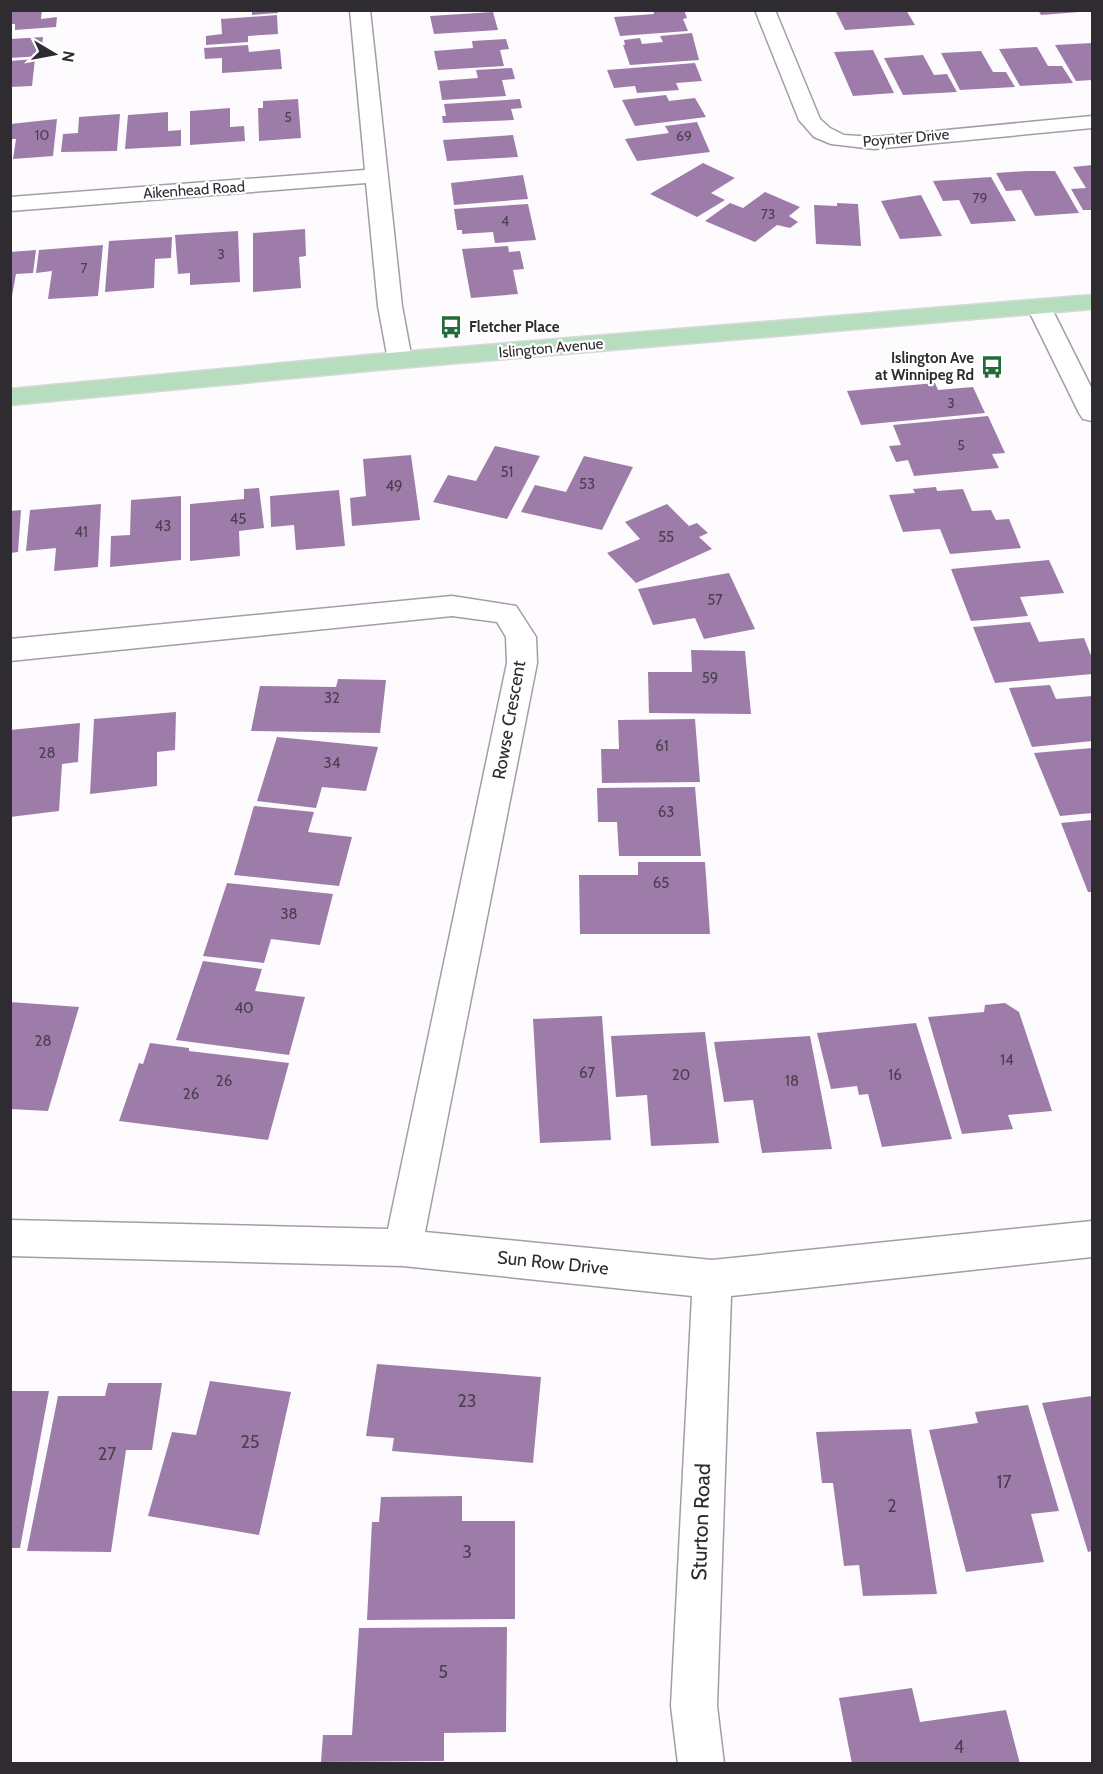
<svg xmlns="http://www.w3.org/2000/svg" width="1103" height="1774" viewBox="0 0 1103 1774" font-family="Cabin,sans-serif">
	<style>
		.building { fill: #9e7caa }
		.lines { fill: none; stroke-linecap: round; stroke-linejoin: round }
		.minor-casing { stroke: #a59ca8; stroke-width: 3 }
		.major-casing { stroke: #dad9da; stroke-width: 3 }
		.minor { fill: #fff; fill-rule: evenodd }
		.major { fill: #b6ddbe; fill-rule: evenodd }
		.labels { text-anchor: middle; stroke-width: 4.5; stroke-linejoin: round; paint-order: stroke }
		.far-number-label { font-size: 14px; fill: #4b404f }
		.far-street-label { font-size: 15px; fill: #2f2c31; stroke: #fff }
		.far-poi-label { font-size: 15px; font-weight: bold; fill: #2f2c31; stroke: #fff; text-anchor: start }
		.number-label { font-size: 15px; fill: #4b404f }
		.street-label { font-size: 18px; fill: #2f2c31; stroke: #fff }
		.near-number-label { font-size: 18px; fill: #4b404f }
		.near-street-label { font-size: 21px; fill: #2f2c31; stroke: #fff }
	</style>
	<rect width="100%" height="100%" fill="#fdfbfd"/>
	<path class="building" d="M 10,10 L 42,10 L 41,19 L 57,17 L 56,27 L 15,30 L 15,24 L 10,24 Z
		M 252,10 L 278,10 L 278,13 L 252,15 Z
		M 653,10 L 684,10 L 687,18 L 683,19 L 688,31 L 620,36 L 614,17 L 654,14 Z
		M 851,10 L 906,10 L 915,25 L 845,30 L 836,12 Z
		M 1038,10 L 1079,10 L 1079,12 L 1041,15 Z
		M 493,12 L 498,30 L 434,34 L 430,16 Z
		M 277,15 L 278,34 L 248,36 L 248,42 L 206,45 L 206,36 L 222,34 L 221,19 Z
		M 692,33 L 699,60 L 630,65 L 623,45 L 625,45 L 624,40 L 640,38 L 642,44 L 663,42 L 660,36 Z
		M 43,37 L 41,56 L 10,58 L 10,39 Z
		M 506,39 L 509,49 L 500,50 L 504,66 L 438,70 L 434,51 L 473,48 L 472,41 Z
		M 1092,43 L 1092,80 L 1076,81 L 1055,45 Z
		M 248,45 L 249,52 L 280,49 L 282,69 L 222,73 L 222,58 L 205,59 L 204,48 Z
		M 1037,47 L 1048,66 L 1062,66 L 1073,83 L 1020,86 L 999,49 Z
		M 873,50 L 894,93 L 853,96 L 834,52 Z
		M 981,51 L 993,72 L 1006,72 L 1015,87 L 960,90 L 941,53 Z
		M 923,55 L 934,75 L 947,74 L 957,92 L 903,95 L 884,58 Z
		M 35,59 L 32,86 L 10,87 L 10,61 Z
		M 695,63 L 702,81 L 676,83 L 679,90 L 637,93 L 635,86 L 614,88 L 607,70 Z
		M 512,68 L 515,79 L 502,80 L 506,96 L 442,100 L 439,81 L 478,78 L 476,70 Z
		M 666,95 L 669,101 L 695,98 L 706,117 L 635,126 L 622,100 Z
		M 298,99 L 301,138 L 259,141 L 258,108 L 263,108 L 263,101 Z
		M 520,99 L 522,108 L 511,109 L 514,120 L 443,123 L 442,116 L 446,116 L 444,104 Z
		M 230,108 L 230,127 L 244,126 L 245,141 L 190,145 L 190,111 Z
		M 168,112 L 168,131 L 181,130 L 181,146 L 125,149 L 128,115 Z
		M 120,114 L 117,151 L 61,152 L 63,134 L 78,133 L 79,117 Z
		M 57,119 L 53,156 L 13,159 L 16,139 L 10,139 L 10,124 Z
		M 697,122 L 710,152 L 637,161 L 625,139 L 669,133 L 665,126 Z
		M 513,135 L 518,157 L 447,161 L 443,140 Z
		M 703,163 L 735,178 L 711,193 L 725,200 L 697,217 L 650,194 Z
		M 1092,165 L 1092,210 L 1083,210 L 1071,189 L 1086,188 L 1073,167 Z
		M 1027,171 L 1055,171 L 1079,213 L 1035,216 L 1021,190 L 1006,191 L 996,173 Z
		M 523,175 L 528,199 L 454,205 L 451,183 Z
		M 991,177 L 1016,221 L 971,224 L 959,200 L 943,201 L 933,181 Z
		M 765,192 L 800,207 L 789,216 L 798,222 L 790,228 L 777,225 L 755,242 L 705,221 L 730,203 L 743,208 Z
		M 921,195 L 942,236 L 900,239 L 881,201 Z
		M 837,203 L 858,204 L 861,246 L 816,244 L 814,205 L 837,206 Z
		M 528,204 L 536,240 L 495,243 L 493,232 L 462,234 L 462,230 L 457,230 L 454,209 Z
		M 305,229 L 306,256 L 299,257 L 301,288 L 253,292 L 253,233 Z
		M 238,231 L 240,282 L 190,285 L 190,273 L 178,274 L 175,235 Z
		M 172,237 L 171,258 L 155,259 L 154,288 L 105,292 L 109,241 Z
		M 103,245 L 98,296 L 48,299 L 52,271 L 36,273 L 39,250 Z
		M 508,246 L 509,252 L 520,251 L 524,269 L 513,270 L 518,294 L 471,298 L 462,249 Z
		M 36,250 L 33,273 L 16,274 L 10,307 L 10,252 Z
		M 935,383 L 938,390 L 973,387 L 985,413 L 861,425 L 847,391 Z
		M 988,416 L 1005,453 L 992,454 L 999,468 L 914,476 L 908,460 L 896,462 L 889,446 L 901,445 L 893,425 Z
		M 495,446 L 540,456 L 507,519 L 433,502 L 448,475 L 476,481 Z
		M 411,455 L 420,520 L 352,526 L 350,498 L 366,496 L 363,459 Z
		M 584,456 L 633,467 L 602,530 L 521,512 L 535,485 L 566,492 Z
		M 936,487 L 937,491 L 963,489 L 972,511 L 991,510 L 996,520 L 1009,519 L 1021,548 L 950,554 L 940,529 L 903,532 L 889,495 L 915,493 L 913,489 Z
		M 259,488 L 264,528 L 239,531 L 240,556 L 190,561 L 190,504 L 244,499 L 244,489 Z
		M 339,490 L 345,546 L 296,550 L 294,525 L 271,527 L 270,496 Z
		M 181,496 L 181,560 L 110,567 L 111,536 L 130,535 L 131,500 Z
		M 101,504 L 98,567 L 54,571 L 56,548 L 26,551 L 30,510 Z
		M 667,504 L 689,526 L 697,523 L 708,533 L 699,537 L 712,549 L 636,583 L 607,553 L 640,539 L 625,522 Z
		M 21,510 L 18,552 L 10,553 L 10,511 Z
		M 1049,560 L 1064,593 L 1020,597 L 1028,616 L 971,621 L 951,569 Z
		M 729,573 L 755,629 L 704,639 L 695,618 L 653,625 L 638,589 Z
		M 1030,622 L 1039,642 L 1084,638 L 1092,658 L 1092,674 L 995,683 L 973,627 Z
		M 691,650 L 745,651 L 751,714 L 649,713 L 648,672 L 692,672 Z
		M 338,679 L 386,680 L 380,733 L 251,731 L 260,686 L 336,687 Z
		M 1050,685 L 1056,699 L 1092,696 L 1092,741 L 1032,747 L 1009,688 Z
		M 176,712 L 175,750 L 157,752 L 157,786 L 90,794 L 94,719 Z
		M 695,719 L 700,782 L 602,783 L 601,749 L 619,749 L 618,720 Z
		M 80,723 L 78,762 L 62,764 L 59,811 L 10,817 L 10,730 Z
		M 277,737 L 378,747 L 366,791 L 322,787 L 316,808 L 257,801 Z
		M 1092,748 L 1092,813 L 1060,816 L 1034,753 Z
		M 695,787 L 701,856 L 619,856 L 617,822 L 598,822 L 597,788 Z
		M 254,806 L 314,812 L 308,832 L 352,837 L 339,886 L 234,875 Z
		M 1092,820 L 1092,892 L 1088,892 L 1061,823 Z
		M 638,862 L 705,862 L 710,934 L 580,934 L 579,875 L 638,875 Z
		M 227,883 L 333,894 L 320,945 L 271,939 L 264,963 L 203,956 Z
		M 203,961 L 262,969 L 255,991 L 305,997 L 289,1055 L 176,1040 Z
		M 10,1002 L 79,1007 L 48,1111 L 10,1109 Z
		M 1005,1003 L 1019,1012 L 1052,1111 L 1008,1115 L 1013,1129 L 962,1134 L 928,1017 L 984,1012 L 985,1005 Z
		M 602,1016 L 611,1140 L 540,1143 L 533,1019 Z
		M 916,1023 L 952,1139 L 882,1147 L 868,1094 L 859,1095 L 857,1086 L 831,1089 L 817,1033 Z
		M 705,1032 L 719,1143 L 651,1146 L 647,1095 L 616,1097 L 611,1036 Z
		M 810,1036 L 832,1149 L 762,1153 L 753,1100 L 724,1102 L 714,1042 Z
		M 150,1043 L 189,1048 L 189,1051 L 289,1063 L 268,1140 L 119,1121 L 139,1063 L 143,1064 Z
		M 377,1364 L 541,1377 L 533,1463 L 392,1451 L 394,1438 L 366,1436 Z
		M 210,1381 L 291,1392 L 259,1535 L 148,1516 L 172,1432 L 196,1435 Z
		M 108,1383 L 162,1383 L 152,1450 L 126,1450 L 111,1552 L 27,1551 L 58,1396 L 105,1396 Z
		M 10,1391 L 49,1391 L 20,1548 L 10,1548 Z
		M 1092,1396 L 1092,1551 L 1088,1552 L 1042,1403 Z
		M 1028,1405 L 1059,1511 L 1031,1514 L 1044,1562 L 966,1572 L 929,1430 L 978,1423 L 975,1412 Z
		M 911,1429 L 937,1594 L 863,1596 L 859,1565 L 844,1566 L 833,1483 L 822,1483 L 816,1432 Z
		M 462,1496 L 462,1521 L 515,1521 L 515,1619 L 367,1620 L 372,1522 L 379,1522 L 381,1497 Z
		M 507,1627 L 506,1732 L 444,1733 L 444,1761 L 321,1762 L 323,1735 L 352,1735 L 359,1628 Z
		M 912,1688 L 920,1722 L 1006,1710 L 1020,1764 L 852,1764 L 839,1698 Z"/>
	<g class="lines">
		<g class="minor-casing">
			<path id="minor" d="M 350,10 L 370,10 L 402,306 L 412,360 L 409,365 L 400,368 L 391,365 L 388,360 L 378,306 L 366,183 L 10,211 L 10,197 L 365,170 Z
				M 755,10 L 775,10 L 820,119 L 830,128 L 844,135 L 874,137 L 1092,116 L 1092,128 L 874,149 L 831,144 L 814,137 L 799,120 Z
				M 1039,300 L 1048,302 L 1051,307 L 1092,389 L 1092,421 L 1083,419 L 1079,413 L 1027,307 L 1030,302 Z
				M 452,596 L 516,606 L 536,637 L 537,663 L 425,1232 L 712,1260 L 1092,1221 L 1092,1257 L 731,1296 L 717,1706 L 724,1764 L 678,1764 L 671,1706 L 692,1296 L 403,1266 L 10,1256 L 10,1220 L 388,1229 L 507,663 L 506,637 L 497,622 L 452,616 L 10,661 L 10,639 Z"/>
		</g>
		<g class="major-casing">
			<path id="major" d="M 1092,295 L 1092,309 L 400,368 L 10,405 L 10,389 L 400,352 Z"/>
		</g>
		<use href="#minor" class="minor"/>
		<use href="#major" class="major"/>
	</g>
	<defs>
		<g id="bus-bare" transform="scale(1.8)"><path d="M-5-6H5V4H4V6H2V4H-2V6H-4V4H-5ZM-3.5-4V0h7V-4ZM-3.5 1.2v1.5H-2V1.2ZM2 1.2v1.5H3.5V1.2Z" fill="#236b38" stroke="#fff" stroke-width="2.5" paint-order="stroke"/></g>
	</defs>
	<g fill-rule="evenodd">
		<use href="#bus-bare" x="451" y="327"/>
		<use href="#bus-bare" x="992" y="367"/>
	</g>
	<g class="labels">
		<g class="far-number-label">
			<text x="288" y="122">5</text>
			<text x="42" y="140">10</text>
			<text x="684" y="141">69</text>
			<text x="980" y="203">79</text>
			<text x="768" y="219">73</text>
			<text x="505" y="226">4</text>
			<text x="221" y="259">3</text>
			<text x="84" y="273">7</text>
			<text x="951" y="408">3</text>
			<text x="961" y="450">5</text>
		</g>
		<g class="far-street-label">
			<text transform="translate(906 138) rotate(-5)" y="5">Poynter Drive</text>
			<text transform="translate(194 190) rotate(-4)" y="5">Aikenhead Road</text>
			<text transform="translate(551 348) rotate(-5)" y="5">Islington Avenue</text>
		</g>
		<g class="far-poi-label">
			<text x="469" y="332">Fletcher Place</text>
			<text x="974" y="363" text-anchor="end">Islington Ave<tspan x="974" dy="17">at Winnipeg Rd</tspan></text>
		</g>
		<g class="number-label">
			<text x="507" y="477">51</text>
			<text x="587" y="489">53</text>
			<text x="394" y="491">49</text>
			<text x="238" y="524">45</text>
			<text x="163" y="531">43</text>
			<text x="81" y="537">41</text>
			<text x="666" y="542">55</text>
			<text x="715" y="605">57</text>
			<text x="710" y="683">59</text>
			<text x="332" y="703">32</text>
			<text x="662" y="751">61</text>
			<text x="47" y="758">28</text>
			<text x="332" y="768">34</text>
			<text x="666" y="817">63</text>
			<text x="661" y="888">65</text>
			<text x="289" y="919">38</text>
			<text x="244" y="1013">40</text>
			<text x="43" y="1046">28</text>
			<text x="1007" y="1065">14</text>
			<text x="587" y="1078">67</text>
			<text x="681" y="1080">20</text>
			<text x="895" y="1080">16</text>
			<text x="224" y="1086">26</text>
			<text x="792" y="1086">18</text>
			<text x="191" y="1099">26</text>
		</g>
		<g class="street-label">
			<text transform="translate(509 720) rotate(-80)" y="6">Rowse Crescent</text>
			<text transform="translate(553 1263) rotate(6)" y="6">Sun Row Drive</text>
		</g>
		<g class="near-number-label">
			<text x="467" y="1407">23</text>
			<text x="250" y="1448">25</text>
			<text x="107" y="1460">27</text>
			<text x="1004" y="1488">17</text>
			<text x="892" y="1512">2</text>
			<text x="467" y="1558">3</text>
			<text x="443" y="1678">5</text>
			<text x="959" y="1753">4</text>
		</g>
		<g class="near-street-label">
			<text transform="translate(701 1522) rotate(-88)" y="7">Sturton Road</text>
		</g>
	</g>
	<rect width="1103" height="1774" fill="none" stroke="#2f2c31" stroke-width="24"/>
	<g transform="translate(54 54) rotate(100)" stroke="#ffffff" stroke-width="4.5" paint-order="stroke">
	<path d="M0-4.5L10 22L0 15L-10 22Z" fill="#2f2c31"/>
	<text y="-9" font-size="16" font-weight="bold" text-anchor="middle" fill="#2f2c31">N</text>
	</g>
</svg>
